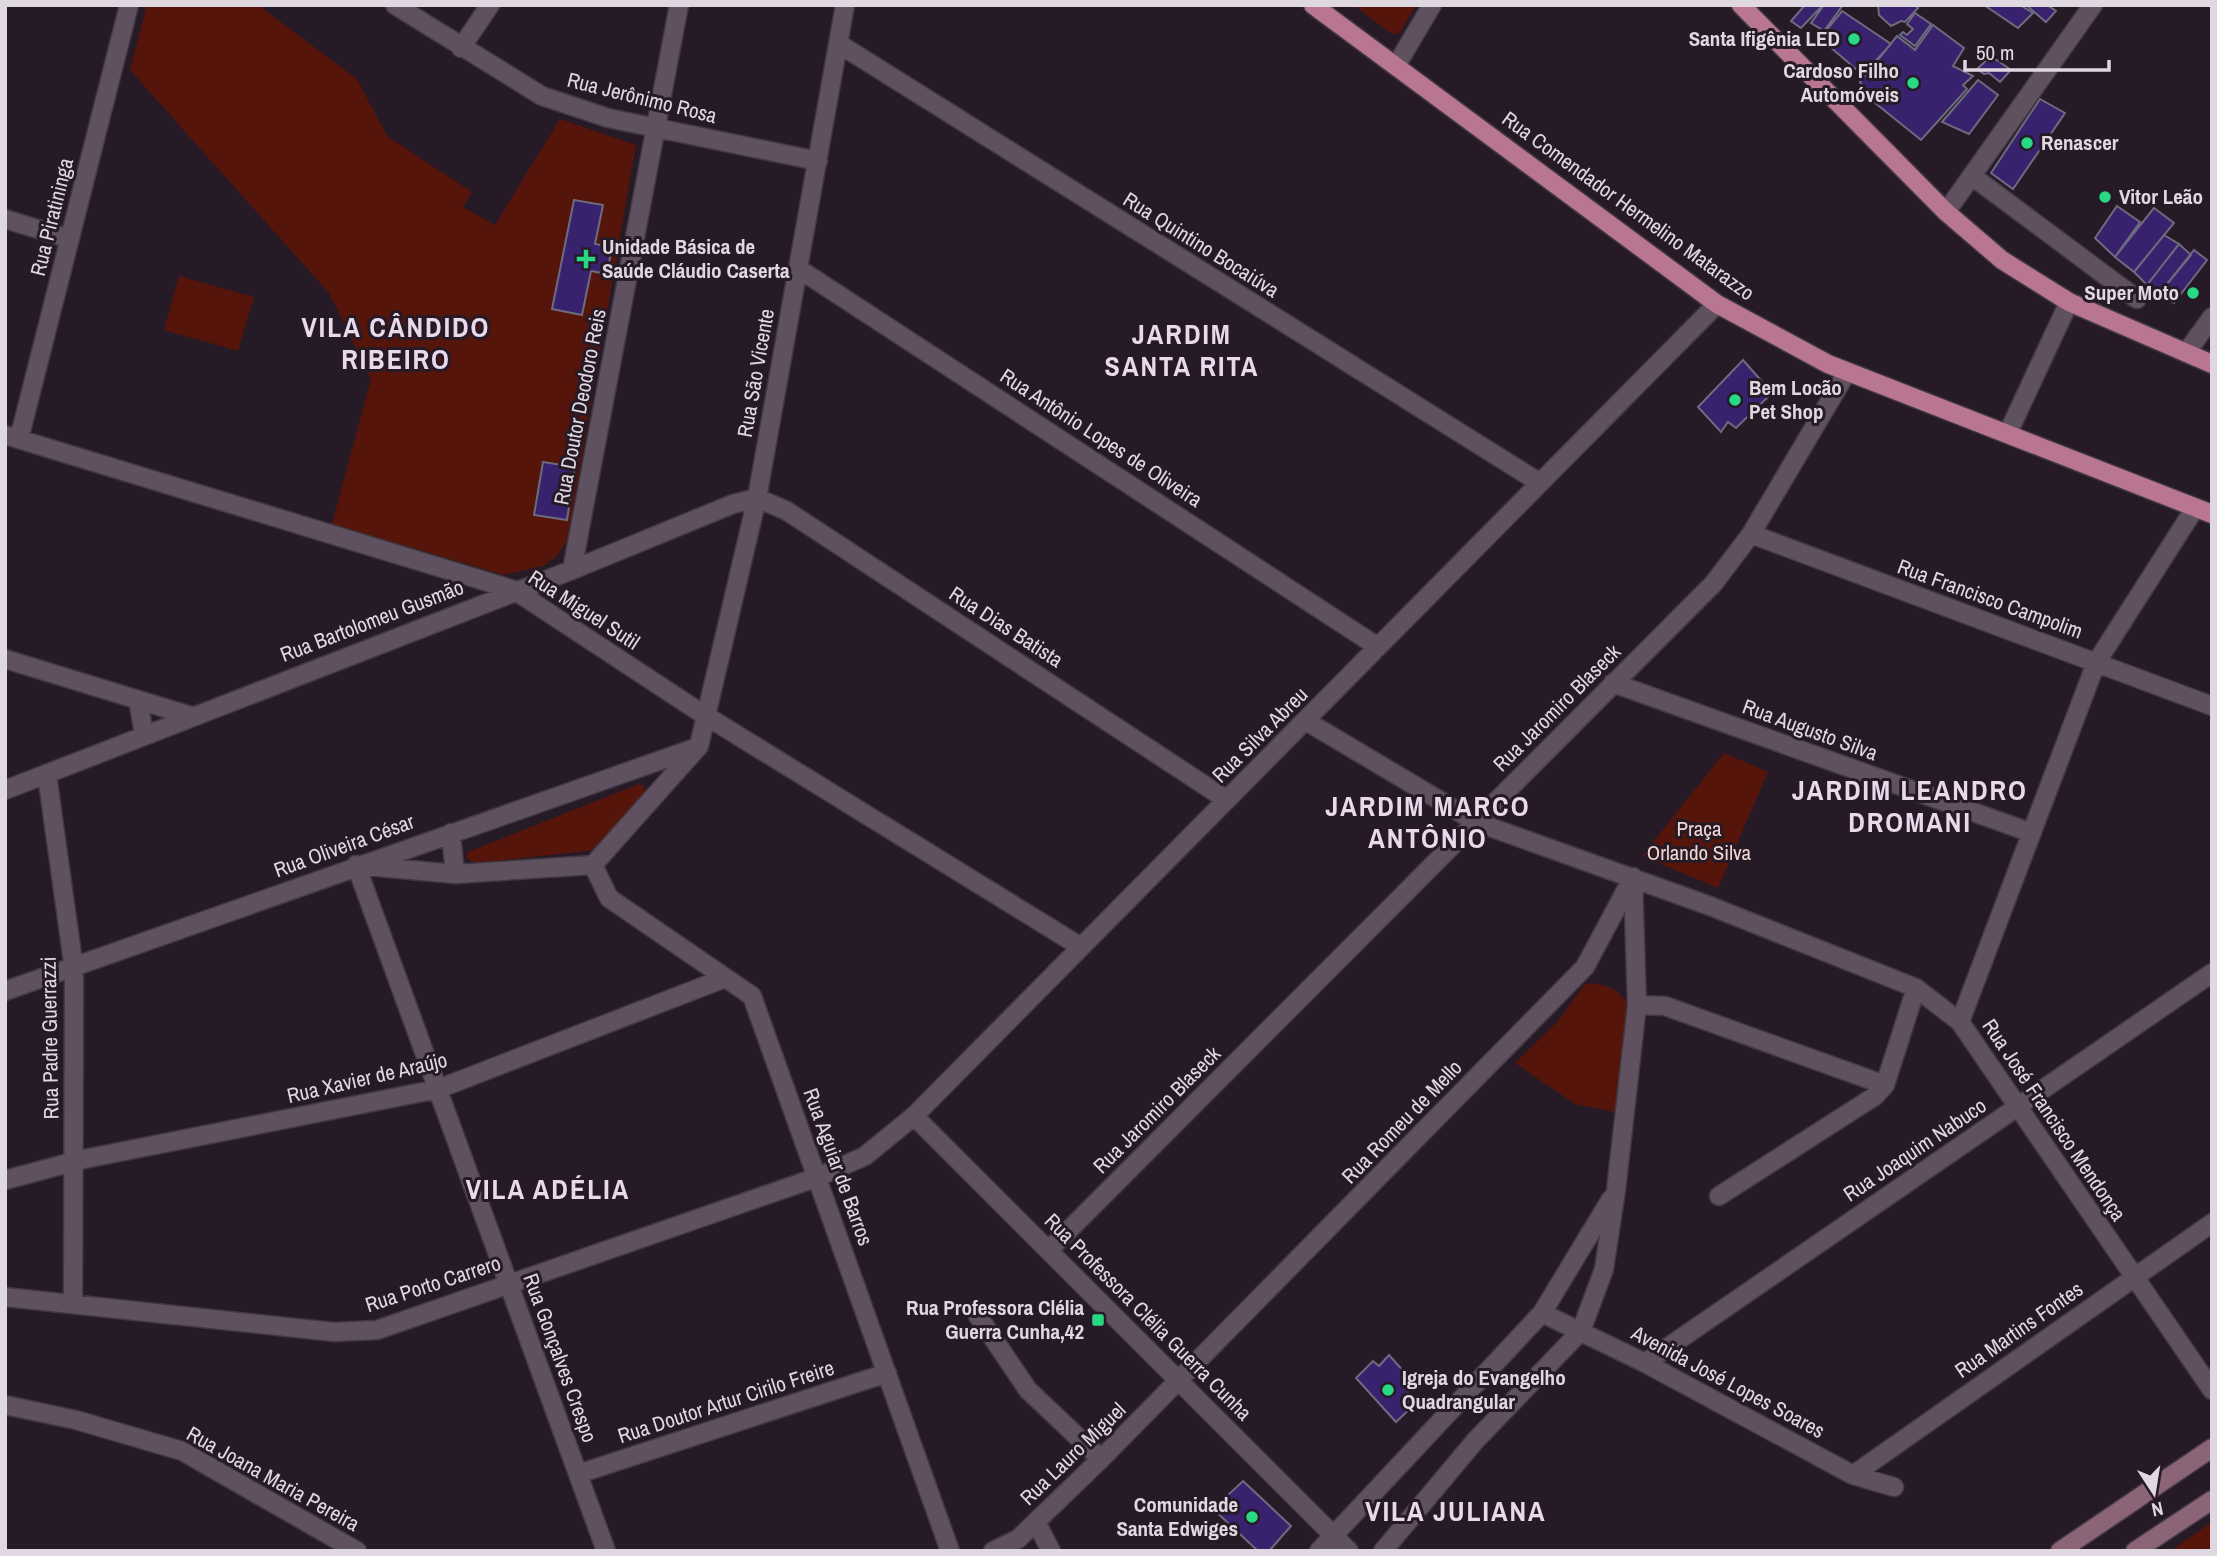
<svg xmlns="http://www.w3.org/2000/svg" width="2217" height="1556" viewBox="0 0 2217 1556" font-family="'Archivo Narrow',sans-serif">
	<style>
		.green { fill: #55150a }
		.building { fill: #38226e; stroke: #6d6b7e; stroke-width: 2 }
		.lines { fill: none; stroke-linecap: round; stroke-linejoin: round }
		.street-casing { stroke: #413842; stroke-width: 21 }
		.secondary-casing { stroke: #413842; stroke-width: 21 }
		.primary-casing { stroke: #413842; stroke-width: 21 }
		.street { stroke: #5f515f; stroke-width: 18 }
		.secondary { stroke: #8c6478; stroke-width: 18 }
		.primary { stroke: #b87691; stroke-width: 18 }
		.poi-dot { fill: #28d885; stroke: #261a27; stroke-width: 2.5 }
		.labels { text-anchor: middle; stroke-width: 6; stroke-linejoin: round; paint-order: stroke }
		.poi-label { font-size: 21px; font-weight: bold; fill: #e0d8e0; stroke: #261a27; text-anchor: end }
		.street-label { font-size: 21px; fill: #e0d8e0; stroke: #261a27 }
		.park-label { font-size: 21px; fill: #f1d6d0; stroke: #261a27 }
		.district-label { font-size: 28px; font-weight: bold; letter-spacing: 2px; fill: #ead9eb; stroke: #261a27 }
	</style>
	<rect width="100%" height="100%" fill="#261a27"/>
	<path class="green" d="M 147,5 L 258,5 L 357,79 L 387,136 L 472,192 L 463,207 L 495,225 L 560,119 L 636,145 L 567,541 L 556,557 L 543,566 L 504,575 L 332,524 L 371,379 L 329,293 L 130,70 Z
		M 1353,5 L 1416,5 L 1400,33 L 1392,34 Z
		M 179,276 L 254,297 L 238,351 L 164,330 Z
		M 1724,753 L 1768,772 L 1718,888 L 1642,856 Z
		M 639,784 L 644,786 L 646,796 L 597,850 L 474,863 L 466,857 L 468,852 Z
		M 1586,983 C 1608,985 1620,988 1630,1008 L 1615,1112 L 1575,1104 L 1515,1063 L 1557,1022 Z
		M 2212,1522 L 2212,1551 L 2170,1551 Z"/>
	<path class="building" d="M 1805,5 L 1823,5 L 1801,28 L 1791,21 Z
		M 1824,5 L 1843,5 L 1824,31 L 1811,23 Z
		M 1878,5 L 1915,5 L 1918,8 L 1905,22 L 1901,21 L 1891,26 L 1879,15 Z
		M 1984,5 L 2020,5 L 2033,13 L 2018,28 Z
		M 2026,5 L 2047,5 L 2056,11 L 2046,22 Z
		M 1842,11 L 1891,44 L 1863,75 L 1830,47 L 1824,33 Z
		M 1915,13 L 1931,24 L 1915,46 L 1900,35 L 1903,32 L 1907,35 L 1913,29 L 1907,24 Z
		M 1933,25 L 1964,48 L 1953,66 L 1973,76 L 1963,85 L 1967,89 L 1921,140 L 1869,98 L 1860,82 L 1897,36 L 1915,50 Z
		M 1989,58 L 1995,59 L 2011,70 L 2000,82 L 1989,73 L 1984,74 L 1977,69 Z
		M 1978,80 L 1998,95 L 1969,134 L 1942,122 Z
		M 2040,99 L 2065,113 L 2013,189 L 1991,173 Z
		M 574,200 L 603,205 L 595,244 L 612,247 L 607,274 L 591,271 L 582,315 L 552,309 Z
		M 2117,206 L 2140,222 L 2115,257 L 2095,238 Z
		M 2154,208 L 2174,223 L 2134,272 L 2115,257 Z
		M 2164,235 L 2179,244 L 2147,285 L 2134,272 Z
		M 2179,244 L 2191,255 L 2159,294 L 2147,285 Z
		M 2194,250 L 2207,260 L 2174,303 L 2159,294 Z
		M 1743,360 L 1772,393 L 1736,428 L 1728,422 L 1721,432 L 1698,407 Z
		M 543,462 L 575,467 L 567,520 L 534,515 Z
		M 1389,1355 L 1415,1384 L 1404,1397 L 1413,1406 L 1396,1422 L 1356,1378 L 1373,1361 L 1379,1366 Z
		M 1243,1481 L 1291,1526 L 1269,1551 L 1258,1551 L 1213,1509 Z"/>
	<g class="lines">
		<g class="street-casing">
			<path id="street" d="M 395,5 L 542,96 L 608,118 L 818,161
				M 839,44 L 1540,483
				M 461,48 L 490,5
				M 1396,66 L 1432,5
				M 1972,176 L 2137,299
				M 1946,212 L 2093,5
				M 5,219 L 70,239
				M 799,269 L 1378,647
				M 2186,353 L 2212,317
				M 2008,433 L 2069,302
				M 5,435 L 514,590 L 698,711 L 1081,947
				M 19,439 L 129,5
				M 757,498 L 787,511 L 1227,800
				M 1751,534 L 2212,706
				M 572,570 L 679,5
				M 5,659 L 191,716
				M 1613,683 L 2032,833
				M 138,700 L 144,734
				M 1306,721 L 1476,822 L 1710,906 L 1916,988 L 1960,1022 L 2212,1390
				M 47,775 L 74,969 L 73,1302
				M 5,790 L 572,570 L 733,504 L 757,498
				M 451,833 L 455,874
				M 356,865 L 455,874 L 593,865 L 699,746 L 757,498 L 845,5
				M 356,865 L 606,1551
				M 593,865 L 609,898 L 752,996 L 950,1551
				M 5,991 L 698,747
				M 1637,1005 L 1665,1006 L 1885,1085
				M 1960,1022 L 2096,663 L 2195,508
				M 914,1116 L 1349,1551
				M 5,1180 L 84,1159 L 438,1089 L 725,978
				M 1719,1196 L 1875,1096 L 1885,1085 L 1916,988
				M 1049,1250 L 1714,583 L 1751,534 L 1847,372
				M 5,1297 L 334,1332 L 377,1330 L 818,1177 L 865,1156 L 914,1116 L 1717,304
				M 1542,1313 L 1645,1363 L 1853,1475 L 1894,1487
				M 978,1316 L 1028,1390 L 1101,1459
				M 1645,1363 L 2212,973
				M 5,1405 L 76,1420 L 182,1451 L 357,1551
				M 578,1474 L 887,1373
				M 1853,1475 L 2212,1223
				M 1036,1522 L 1051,1551
				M 993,1551 L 1018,1539 L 1101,1459 L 1585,967 L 1633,877
				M 1319,1551 L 1542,1313 L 1611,1199
				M 1383,1551 L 1475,1441 L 1581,1331 L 1604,1269 L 1616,1190 L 1637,1005 L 1633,881"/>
		</g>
		<g class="secondary-casing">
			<path id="secondary" d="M 2060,1551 L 2212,1448
				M 2135,1551 L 2212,1500"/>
		</g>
		<g class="primary-casing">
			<path id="primary" d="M 1313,5 L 1717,304 L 1828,364 L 2212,514
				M 1741,5 L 1946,212 L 2002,260 L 2069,302 L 2212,364"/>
		</g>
		<use href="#street" class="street"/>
		<use href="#secondary" class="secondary"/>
		<use href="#primary" class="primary"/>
	</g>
	<g class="poi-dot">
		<circle cx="1854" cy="39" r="7"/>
		<circle cx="1913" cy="83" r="7"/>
		<circle cx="2027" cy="143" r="7"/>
		<circle cx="2105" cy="197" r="7"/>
		<path d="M582.5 248.5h7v7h7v7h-7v7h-7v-7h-7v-7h7z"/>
		<circle cx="2193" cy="293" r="7"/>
		<circle cx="1735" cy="400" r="7"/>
		<rect x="1091" y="1313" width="14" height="14" rx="3.5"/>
		<circle cx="1388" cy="1390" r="7"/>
		<circle cx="1252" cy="1517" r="7"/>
	</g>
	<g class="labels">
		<g class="poi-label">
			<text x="1840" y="46">Santa Ifigênia LED</text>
			<text x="1899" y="78">Cardoso Filho<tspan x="1899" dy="24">Automóveis</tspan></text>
			<text x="2041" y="150" text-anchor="start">Renascer</text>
			<text x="2119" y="204" text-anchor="start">Vitor Leão</text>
			<text x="602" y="254" text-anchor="start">Unidade Básica de<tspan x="602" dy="24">Saúde Cláudio Caserta</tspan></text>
			<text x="2179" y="300">Super Moto</text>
			<text x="1749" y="395" text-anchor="start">Bem Locão<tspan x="1749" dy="24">Pet Shop</tspan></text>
			<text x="1084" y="1315">Rua Professora Clélia<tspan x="1084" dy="24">Guerra Cunha,42</tspan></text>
			<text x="1402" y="1385" text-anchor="start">Igreja do Evangelho<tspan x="1402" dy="24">Quadrangular</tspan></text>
			<text x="1238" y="1512">Comunidade<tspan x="1238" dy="24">Santa Edwiges</tspan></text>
		</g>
		<g class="street-label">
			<text transform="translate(642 98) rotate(14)" y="7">Rua Jerônimo Rosa</text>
			<text transform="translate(1628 206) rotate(36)" y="7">Rua Comendador Hermelino Matarazzo</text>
			<text transform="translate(52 217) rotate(-76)" y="7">Rua Piratininga</text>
			<text transform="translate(1201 245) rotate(32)" y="7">Rua Quintino Bocaiúva</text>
			<text transform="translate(756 373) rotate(-80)" y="7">Rua São Vicente</text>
			<text transform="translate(580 407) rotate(-79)" y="7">Rua Doutor Deodoro Reis</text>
			<text transform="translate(1101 438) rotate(33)" y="7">Rua Antônio Lopes de Oliveira</text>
			<text transform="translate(1990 599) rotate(20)" y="7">Rua Francisco Campolim</text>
			<text transform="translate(584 610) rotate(33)" y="7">Rua Miguel Sutil</text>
			<text transform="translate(372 621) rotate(-21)" y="7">Rua Bartolomeu Gusmão</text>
			<text transform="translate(1006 627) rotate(33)" y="7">Rua Dias Batista</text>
			<text transform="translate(1557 708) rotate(-45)" y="7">Rua Jaromiro Blaseck</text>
			<text transform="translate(1810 730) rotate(20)" y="7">Rua Augusto Silva</text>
			<text transform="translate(1260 735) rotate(-45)" y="7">Rua Silva Abreu</text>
			<text transform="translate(344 846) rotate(-20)" y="7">Rua Oliveira César</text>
			<text transform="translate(50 1038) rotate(-91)" y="7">Rua Padre Guerrazzi</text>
			<text transform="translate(367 1078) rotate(-13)" y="7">Rua Xavier de Araújo</text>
			<text transform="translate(1157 1110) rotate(-45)" y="7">Rua Jaromiro Blaseck</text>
			<text transform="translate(2054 1120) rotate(56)" y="7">Rua José Francisco Mendonça</text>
			<text transform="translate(1402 1122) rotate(-46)" y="7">Rua Romeu de Mello</text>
			<text transform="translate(1915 1150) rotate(-34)" y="7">Rua Joaquim Nabuco</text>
			<text transform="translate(838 1167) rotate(70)" y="7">Rua Aguiar de Barros</text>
			<text transform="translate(433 1284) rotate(-18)" y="7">Rua Porto Carrero</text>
			<text transform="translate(1148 1317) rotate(45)" y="7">Rua Professora Clélia Guerra Cunha</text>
			<text transform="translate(2019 1330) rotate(-35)" y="7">Rua Martins Fontes</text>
			<text transform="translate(560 1358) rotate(70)" y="7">Rua Gonçalves Crespo</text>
			<text transform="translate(1728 1382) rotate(28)" y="7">Avenida José Lopes Soares</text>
			<text transform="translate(726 1402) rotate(-18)" y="7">Rua Doutor Artur Cirilo Freire</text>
			<text transform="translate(1073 1454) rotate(-44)" y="7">Rua Lauro Miguel</text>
			<text transform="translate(273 1479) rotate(29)" y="7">Rua Joana Maria Pereira</text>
		</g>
		<g class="park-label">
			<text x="1699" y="836">Praça<tspan x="1699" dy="24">Orlando Silva</tspan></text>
		</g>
		<g class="district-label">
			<text x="396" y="337">VILA CÂNDIDO<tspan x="396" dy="32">RIBEIRO</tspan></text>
			<text x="1182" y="344">JARDIM<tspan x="1182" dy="32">SANTA RITA</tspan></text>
			<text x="1910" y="800">JARDIM LEANDRO<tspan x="1910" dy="32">DROMANI</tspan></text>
			<text x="1428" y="816">JARDIM MARCO<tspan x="1428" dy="32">ANTÔNIO</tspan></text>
			<text x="548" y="1199">VILA ADÉLIA</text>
			<text x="1456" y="1521">VILA JULIANA</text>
		</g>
	</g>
	<rect width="2217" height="1556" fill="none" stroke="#e0d8e0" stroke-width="14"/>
	<g transform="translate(2154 1493) rotate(168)" stroke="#261a27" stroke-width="5" paint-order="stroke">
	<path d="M0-5L12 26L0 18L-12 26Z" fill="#e0d8e0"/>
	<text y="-10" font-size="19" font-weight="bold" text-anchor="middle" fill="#e0d8e0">N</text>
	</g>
	<path d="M1965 60v10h144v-10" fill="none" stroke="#e0d8e0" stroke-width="3.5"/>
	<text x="1976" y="60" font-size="21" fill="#e0d8e0" stroke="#261a27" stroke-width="5" paint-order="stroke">50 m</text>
</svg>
